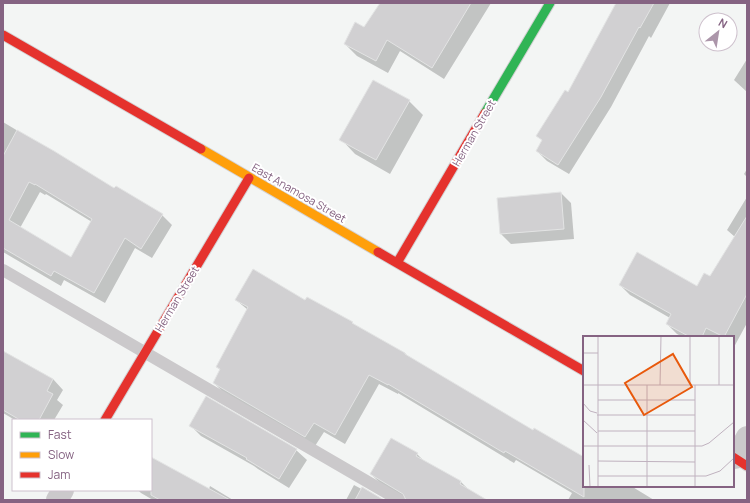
<svg xmlns="http://www.w3.org/2000/svg" width="750" height="503" viewBox="0 0 750 503" font-family="Manrope,sans-serif">
	<style>
		.shadow { fill: #0003; fill-rule: evenodd }
		.building { fill: #d1d0d2; stroke: #e3e4e4; fill-rule: evenodd }
		.lines { fill: none; stroke-linecap: round; stroke-linejoin: round }
		.fast-casing { stroke: #d3d1d3; stroke-width: 11 }
		.slow-casing { stroke: #d3d1d3; stroke-width: 11 }
		.jam-casing { stroke: #d3d1d3; stroke-width: 11 }
		.lane { stroke: #cbc9cb; stroke-width: 12 }
		.street { stroke: #cbc9cb; stroke-width: 22 }
		.fast { stroke: #30b455; stroke-width: 9 }
		.slow { stroke: #ff9f0a; stroke-width: 9 }
		.jam { stroke: #e5322d; stroke-width: 9 }
		.labels { text-anchor: middle; stroke-width: 4; stroke-linejoin: round; paint-order: stroke }
		.street-label { font-size: 11px; fill: #856382; stroke: #fff }
		.inset-road { fill: none; stroke: #c0b2bf; stroke-width: 1 }
		.view { fill: #e8590c; fill-opacity: 0.15; stroke: #e8590c; stroke-width: 2 }
		.inset-edge { fill: none; stroke: #856382; stroke-width: 2 }
	</style>
	<rect width="100%" height="100%" fill="#f3f5f4"/>
	<path class="shadow" d="M 381,3 L 491,3 L 444,79 L 400,51 L 388,73 L 357,56 L 345,44 L 365,28 Z
		M 617,3 L 670,3 L 651,38 L 649,36 L 611,107 L 569,174 L 547,161 L 537,151 L 543,141 L 538,136 L 568,94 Z
		M 747,59 L 747,92 L 734,80 Z
		M 409,101 L 423,115 L 390,174 L 355,154 L 341,139 Z
		M 3,122 L 115,189 L 162,215 L 172,225 L 152,258 L 135,248 L 105,303 L 64,280 L 61,286 L 3,252 ZM 40,192 L 45,195 L 46,194 L 92,222 L 72,258 L 20,228 Z
		M 747,169 L 747,177 L 744,174 Z
		M 561,193 L 571,203 L 574,239 L 511,244 L 501,234 Z
		M 747,197 L 747,323 L 734,347 L 733,337 L 683,337 L 677,334 L 667,324 L 670,318 L 630,295 L 620,285 L 697,287 L 710,277 L 735,237 L 727,230 Z
		M 236,300 L 305,301 L 405,353 L 408,357 L 534,431 L 584,458 L 584,486 L 631,486 L 654,500 L 568,500 L 572,493 L 516,460 L 514,463 L 398,393 L 398,394 L 379,384 L 345,444 L 324,432 L 315,446 L 224,393 L 214,383 L 221,371 L 217,367 L 248,310 Z
		M 3,351 L 53,379 L 63,390 L 57,400 L 63,405 L 54,420 L 15,420 L 3,413 Z
		M 206,398 L 296,450 L 307,460 L 289,488 L 258,469 L 254,466 L 201,436 L 191,426 Z
		M 417,454 L 425,462 L 461,482 L 469,490 L 485,500 L 418,500 L 405,493 L 403,497 L 381,484 L 371,474 Z
		M 151,458 L 209,489 L 210,486 L 233,500 L 153,500 L 141,493 L 138,490 L 151,490 Z
		M 354,485 L 382,500 L 346,500 Z"/>
	<path class="building" d="M 380,3 L 471,3 L 432,68 L 387,40 L 376,61 L 344,44 L 355,22 L 364,27 Z
		M 616,3 L 654,3 L 640,28 L 639,27 L 601,97 L 558,165 L 536,151 L 542,140 L 536,136 L 565,90 L 568,92 Z
		M 373,80 L 410,100 L 376,160 L 339,140 Z
		M 17,130 L 54,151 L 114,188 L 116,186 L 163,214 L 141,249 L 125,238 L 94,293 L 54,271 L 51,276 L 3,248 L 3,156 ZM 29,182 L 35,185 L 35,184 L 92,219 L 71,257 L 9,220 Z
		M 561,192 L 564,229 L 500,234 L 497,198 Z
		M 747,216 L 747,294 L 724,337 L 706,328 L 702,337 L 690,337 L 666,324 L 671,314 L 619,285 L 637,252 L 697,286 L 704,273 L 710,276 Z
		M 253,269 L 305,300 L 307,297 L 353,322 L 352,323 L 405,353 L 405,354 L 533,430 L 534,428 L 584,457 L 584,497 L 505,451 L 504,453 L 388,384 L 388,385 L 369,375 L 335,435 L 314,423 L 305,437 L 213,383 L 220,369 L 216,367 L 248,307 L 235,300 Z
		M 3,351 L 53,379 L 47,391 L 53,394 L 39,420 L 20,420 L 3,410 Z
		M 206,396 L 297,449 L 279,479 L 246,459 L 247,458 L 189,426 Z
		M 391,438 L 418,453 L 416,456 L 461,481 L 460,484 L 487,500 L 406,500 L 403,494 L 370,474 Z
		M 151,457 L 230,500 L 160,500 L 151,495 Z
		M 362,487 L 384,500 L 355,500 Z"/>
	<g class="lines">
		<g class="fast-casing">
			<path id="fast" d="M 485,113 L 550,3"/>
		</g>
		<g class="slow-casing">
			<path id="slow" d="M 201,149 L 378,252"/>
		</g>
		<g class="jam-casing">
			<path id="jam" d="M 3,35 L 201,149
				M 378,252 L 584,371
				M 397,263 L 485,113
				M 105,420 L 249,178
				M 733,457 L 747,466"/>
		</g>
		<path class="lane" d="M 3,270 L 399,500"/>
		<path class="street" d="M 735,458 L 747,437
			M 57,500 L 63,490"/>
		<use href="#fast" class="fast"/>
		<use href="#slow" class="slow"/>
		<use href="#jam" class="jam"/>
	</g>
	<g class="labels">
		<g class="street-label">
			<text transform="translate(474 133) rotate(-60)" y="4">Herman Street</text>
			<text transform="translate(299 193) rotate(30)" y="4">East Anamosa Street</text>
			<text transform="translate(177 299) rotate(-59)" y="4">Herman Street</text>
		</g>
	</g>
	<g transform="translate(583 336)">
		<rect width="151" height="151" fill="#f3f5f4"/>
		<path class="inset-road" d="M 107,0 L 107,49M 0,17 L 15,17M 0,49 L 151,49M 77,49 L 78,0M 136,49 L 136,0M 15,64 L 112,64M 0,67 L 7,75 L 14,77M 14,79 L 112,79M 0,84 L 14,97M 15,95 L 112,95M 0,110 L 119,110 L 126,107 L 151,86M 15,125 L 112,126M 6,129 L 7,151M 15,140 L 123,140 L 137,135 L 151,122M 15,151 L 15,0M 64,151 L 64,49M 112,151 L 112,49"/>
		<path class="view" d="M 90,18 L 109,51 L 61,79 L 42,47 Z"/>
		<rect width="151" height="151" class="inset-edge"/>
	</g>
	<rect width="750" height="503" fill="none" stroke="#856382" stroke-width="8"/>
	<rect x="12" y="419" width="140" height="72" fill="#ffffff" stroke="#cec1cd"/>
	<rect x="20" y="432" width="20" height="6" fill="#30b455" stroke="#cec1cd"/>
	<text x="48" y="439" font-size="12" fill="#856382">Fast</text>
	<rect x="20" y="452" width="20" height="6" fill="#ff9f0a" stroke="#cec1cd"/>
	<text x="48" y="459" font-size="12" fill="#856382">Slow</text>
	<rect x="20" y="472" width="20" height="6" fill="#e5322d" stroke="#cec1cd"/>
	<text x="48" y="479" font-size="12" fill="#856382">Jam</text>
	<g transform="translate(718 32) rotate(30)"><circle r="19" fill="#ffffff" stroke="#cec1cd"/>
	<path d="M0-3L7 15L0 10L-7 15Z" fill="#ac96aa"/>
	<text y="-6" font-size="11" font-weight="bold" text-anchor="middle" fill="#856382">N</text>
	</g>
</svg>
